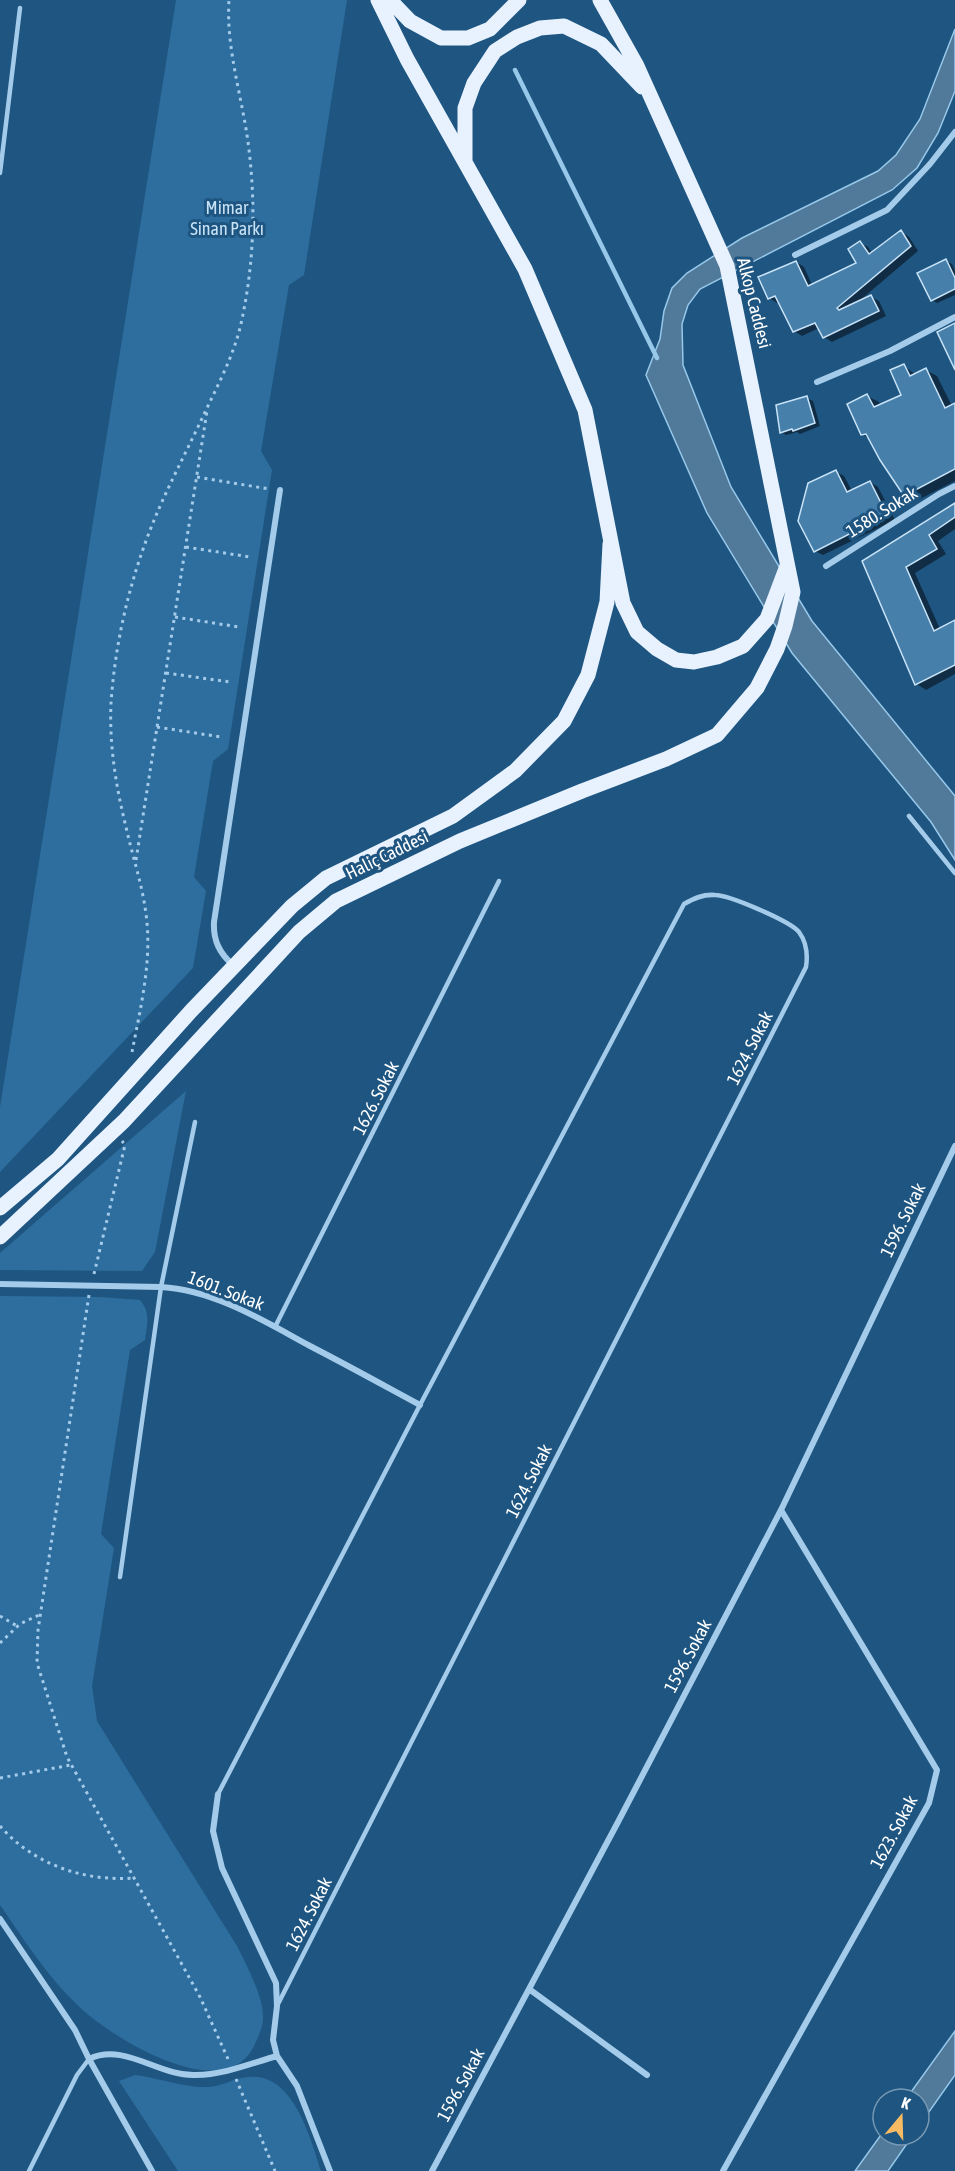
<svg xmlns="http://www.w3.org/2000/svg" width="955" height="2171" viewBox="0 0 955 2171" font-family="'Asap Condensed',sans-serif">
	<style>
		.green { fill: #2e6e9e }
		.water { fill: #517999; stroke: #97c8ea; stroke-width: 1.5 }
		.shadow { fill: #0007 }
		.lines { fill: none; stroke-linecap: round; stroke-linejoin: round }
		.stream { stroke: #97c8ea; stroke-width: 4.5 }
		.building { fill: #477fab; stroke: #c8e3f7; stroke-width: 1.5 }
		.path { stroke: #a4cbe9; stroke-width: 3; stroke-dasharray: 3 4.5; stroke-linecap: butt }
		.service { stroke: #a4cbe9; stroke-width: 4.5 }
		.minor { stroke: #a4cbe9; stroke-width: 6 }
		.primary { stroke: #e7f2fe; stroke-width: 15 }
		.labels { text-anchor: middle; stroke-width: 6; stroke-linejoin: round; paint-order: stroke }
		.park-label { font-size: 18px; fill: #c8e3f7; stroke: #1e5581 }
		.street-label { font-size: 18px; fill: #fff; stroke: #1e5581 }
	</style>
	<rect width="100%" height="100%" fill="#1e5581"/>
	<path class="green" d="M 176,0 L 347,0 L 304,275 L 289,285 L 261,451 L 272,470 L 228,749 L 213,761 L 194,877 L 206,891 L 193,968 L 0,1172 L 0,1107 Z
		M 186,1091 L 155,1252 L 142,1271 L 0,1270 L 0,1253 Z
		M 0,1296 L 100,1297 L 140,1300 C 151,1313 147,1324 145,1340 L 130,1350 L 101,1534 L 114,1548 L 92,1686 L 97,1721 L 237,1946 C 246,1964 264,1998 263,2018 C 263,2028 257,2040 253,2048 C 225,2099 139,2051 106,2028 C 59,1996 32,1951 0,1905 Z
		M 135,2075 C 159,2078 184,2088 208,2087 C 221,2087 234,2078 248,2077 C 293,2071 311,2139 321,2171 L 178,2171 L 119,2081 Z"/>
	<path class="water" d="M 955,29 L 955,91 L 938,133 L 917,168 L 892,190 L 700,289 L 688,305 L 682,324 L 683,365 L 731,487 L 812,621 L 955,796 L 955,860 L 931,822 L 792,653 L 707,513 L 646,375 L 660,339 L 664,311 L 672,288 L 687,273 L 742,238 L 878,171 L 896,155 L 920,119 Z
		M 955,2031 L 955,2075 L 919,2126 L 919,2099 L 906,2099 Z
		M 883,2132 L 883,2135 L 913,2135 L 888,2171 L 855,2171 Z"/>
	<path class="shadow" d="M 902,232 L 909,237 L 918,251 L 858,302 L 871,297 L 879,301 L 886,316 L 832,342 L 824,337 L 819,328 L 802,336 L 794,331 L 779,301 L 777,303 L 769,298 L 796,262 L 804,267 L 812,285 L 858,264 L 860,243 L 868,247 L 872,253 Z
		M 946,261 L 952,264 L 955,271 L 955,295 L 937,303 L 932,300 Z
		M 904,366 L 916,375 L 926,370 L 937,376 L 952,406 L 955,405 L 955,481 L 916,501 L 905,495 L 870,439 L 862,434 L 867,396 L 879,402 L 880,405 L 903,395 Z
		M 807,398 L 813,401 L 820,426 L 800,434 L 797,432 L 786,435 L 781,432 Z
		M 836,472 L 844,476 L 852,491 L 870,482 L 878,487 L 895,520 L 823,555 L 815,551 Z
		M 955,504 L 955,529 L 938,541 L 946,554 L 915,573 L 940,629 L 955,622 L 955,674 L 926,690 L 917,684 L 864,562 Z"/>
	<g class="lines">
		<path class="stream" d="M 515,70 L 657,358"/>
	</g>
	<path class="building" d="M 901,230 L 911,246 L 837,308 L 839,310 L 871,295 L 879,311 L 823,338 L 815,323 L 793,332 L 775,296 L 768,299 L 758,277 L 796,261 L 808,286 L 856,263 L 848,249 L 860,241 L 869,254 Z
		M 946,259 L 955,278 L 955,289 L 931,301 L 917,273 Z
		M 955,323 L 955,370 L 937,332 Z
		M 904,364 L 910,376 L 926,368 L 945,408 L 955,403 L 955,469 L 904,496 L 880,460 L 866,434 L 861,435 L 847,404 L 867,394 L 874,407 L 901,395 L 890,370 Z
		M 807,396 L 815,423 L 793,431 L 792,429 L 780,433 L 776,405 Z
		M 836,470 L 847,492 L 870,481 L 887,515 L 814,552 L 798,521 L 808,483 Z
		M 955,503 L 955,517 L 929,535 L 937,549 L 906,567 L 934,631 L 955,620 L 955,665 L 915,685 L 862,561 Z"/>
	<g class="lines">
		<path class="path" d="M 197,477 L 269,489
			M 186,547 L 250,557
			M 175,617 L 239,627
			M 166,673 L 230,682
			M 157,727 L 221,737
			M 136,860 L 207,411
			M 132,1052 C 140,1011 151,965 147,923 C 144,889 133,859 126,827 C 116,787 109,744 111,703 C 116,631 135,559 166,493 C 179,465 193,438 206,410 C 220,381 236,350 242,319 C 255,258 256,196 247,135 C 240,90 226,45 229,0
			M 94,1274 L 125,1145 L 122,1141
			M 89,1295 L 38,1630 L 37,1663 L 67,1757 L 200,1997 L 228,2059
			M 0,1616 L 17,1626
			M 0,1643 L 20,1624 L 39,1615
			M 0,1778 L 71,1765
			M 0,1826 C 33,1864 84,1882 134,1878
			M 236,2079 L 275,2171"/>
		<path class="service" d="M 0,173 L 20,8
			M 909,816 L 955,873
			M 275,1327 L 499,881
			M 120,1577 L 161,1287 L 195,1122
			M 218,1794 L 420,1405 L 684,904 C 694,898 703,894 715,895 C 729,895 790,921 799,932 C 807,943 808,954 806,967 L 278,2004
			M 29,2171 L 77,2075 L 89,2059"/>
		<path class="minor" d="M 795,255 L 887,210 L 930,164 L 955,132
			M 817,382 L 890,351 L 955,317
			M 826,566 L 939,494 L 955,486
			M 234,966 C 220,954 213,941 214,922 L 280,490
			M 0,1284 L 161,1287 C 214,1290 264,1321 310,1346 C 347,1365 383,1385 420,1405
			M 218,1794 L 213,1831 L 222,1868 L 276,1983 L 277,2006 L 273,2040 L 277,2056 L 297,2086 L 330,2171
			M 0,1919 L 75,2030 L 89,2059 L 152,2171
			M 529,1989 L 647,2075
			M 89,2059 C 125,2042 159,2077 196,2075 C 223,2075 252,2063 277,2056
			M 432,2171 L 618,1822 L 781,1510 L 955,1146
			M 723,2171 L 929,1803 L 937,1770 L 781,1510"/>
		<path class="primary" d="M 378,0 L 407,59 L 525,269 L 585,410 L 623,603 L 637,632 L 657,649 L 676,660 L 694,662 L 717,657 L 743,646 L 767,619 L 787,566
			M 390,0 L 410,21 L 441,38 L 468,38 L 490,29 L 519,0
			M 465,162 L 465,108 L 474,83 L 495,51 L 517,37 L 540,28 L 564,26 L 601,44 L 642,87
			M 0,1208 L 58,1159 L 191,1011 L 292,906 L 326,878 L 453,816 L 515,771 L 564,721 L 588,675 L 607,602 L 610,544
			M 0,1237 L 124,1121 L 299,932 L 336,901 L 460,841 L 582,791 L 666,759 L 717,735 L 757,688 L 777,649 L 785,626 L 793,592 L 727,266 L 637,66 L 600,0"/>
	</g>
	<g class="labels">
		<g class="park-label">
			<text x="227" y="214">Mimar<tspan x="227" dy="21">Sinan Parkı</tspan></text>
		</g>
		<g class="street-label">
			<text transform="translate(754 303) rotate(76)" y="6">Alkop Caddesi</text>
			<text transform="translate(882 512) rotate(-32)" y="6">1580. Sokak</text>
			<text transform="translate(387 855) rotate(-26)" y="6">Haliç Caddesi</text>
			<text transform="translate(750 1048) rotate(-63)" y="6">1624. Sokak</text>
			<text transform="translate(376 1098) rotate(-63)" y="6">1626. Sokak</text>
			<text transform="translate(903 1220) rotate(-64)" y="6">1596. Sokak</text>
			<text transform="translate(226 1291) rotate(21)" y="6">1601. Sokak</text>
			<text transform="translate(529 1481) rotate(-63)" y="6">1624. Sokak</text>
			<text transform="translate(688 1656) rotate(-62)" y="6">1596. Sokak</text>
			<text transform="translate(894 1832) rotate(-62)" y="6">1623. Sokak</text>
			<text transform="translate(309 1914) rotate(-63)" y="6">1624. Sokak</text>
			<text transform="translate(461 2085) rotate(-62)" y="6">1596. Sokak</text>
		</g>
	</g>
	<g transform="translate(901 2117) rotate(19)"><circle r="28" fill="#1e5581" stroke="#7899b3" stroke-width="1.5"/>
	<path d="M0-4.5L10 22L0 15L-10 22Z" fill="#f7bb63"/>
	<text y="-9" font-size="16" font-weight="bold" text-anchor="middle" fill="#ffffff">K</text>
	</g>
</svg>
